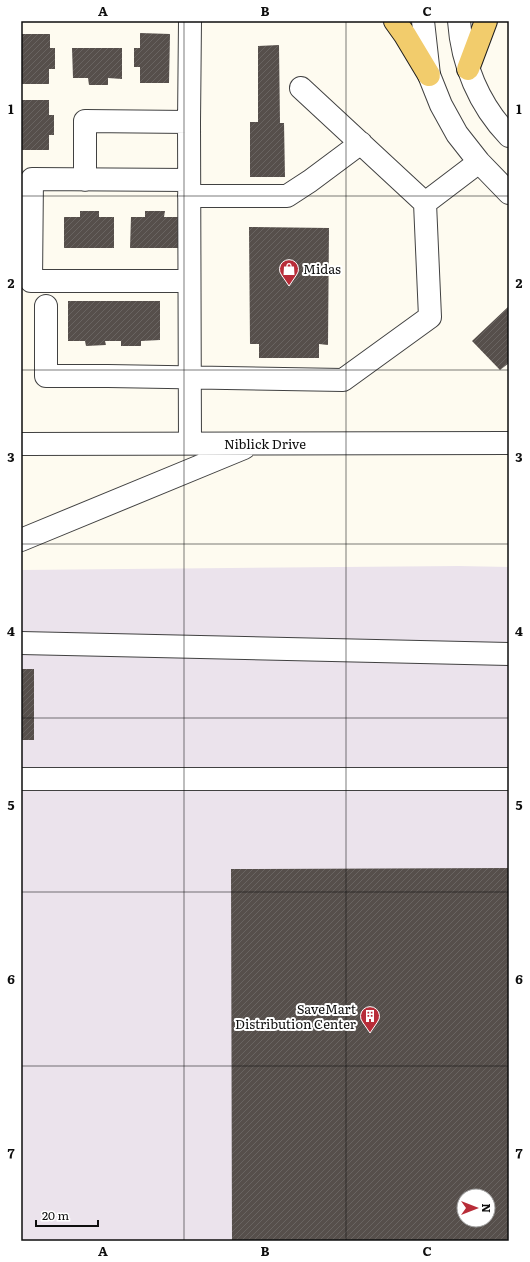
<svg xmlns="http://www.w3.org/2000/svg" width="530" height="1262" viewBox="0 0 530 1262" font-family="Literata,serif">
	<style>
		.industrial { fill: #ebe3ec; fill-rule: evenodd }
		.building { fill: url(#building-hatch); fill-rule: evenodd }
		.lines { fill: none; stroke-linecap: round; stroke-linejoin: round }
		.minor-casing { stroke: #414141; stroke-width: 24 }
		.major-casing { stroke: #1f1f1f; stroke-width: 24 }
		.minor { stroke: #fff; stroke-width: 22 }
		.major { stroke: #f2cc6c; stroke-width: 22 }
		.grid { fill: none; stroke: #0e0e0e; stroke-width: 1; stroke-opacity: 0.55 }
		.labels { text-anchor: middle; stroke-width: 4; stroke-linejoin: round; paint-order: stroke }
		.poi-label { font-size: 13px; fill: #0e0e0e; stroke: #fff; text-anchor: start }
		.street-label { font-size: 13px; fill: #0e0e0e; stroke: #fff }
		.neatline { fill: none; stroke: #0e0e0e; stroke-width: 1.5 }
		.grid-label { font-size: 13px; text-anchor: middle; font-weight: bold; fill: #0e0e0e }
	</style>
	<defs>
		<pattern id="building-hatch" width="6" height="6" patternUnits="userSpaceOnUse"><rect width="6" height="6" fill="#564f4b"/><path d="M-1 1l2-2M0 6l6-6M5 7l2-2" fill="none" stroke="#696461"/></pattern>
	</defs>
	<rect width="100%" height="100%" fill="#fefbf0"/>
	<path class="industrial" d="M 459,566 L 509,567 L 509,1241 L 21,1241 L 21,570 ZM 464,1196 L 488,1196 L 488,1220 L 464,1220 Z"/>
	<path class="building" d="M 140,33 L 170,34 L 169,83 L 140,83 L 140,67 L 134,67 L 134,48 L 140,48 Z
		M 21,34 L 50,34 L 50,48 L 55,48 L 55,69 L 49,69 L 49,84 L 21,84 Z
		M 279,45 L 280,123 L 284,123 L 285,177 L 250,177 L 250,122 L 258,122 L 258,46 Z
		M 72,48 L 122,48 L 122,79 L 108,78 L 108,85 L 89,85 L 88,78 L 73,78 Z
		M 21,100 L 49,100 L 49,115 L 54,115 L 54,135 L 49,135 L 49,150 L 21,150 Z
		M 80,211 L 99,211 L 99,217 L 114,217 L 114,248 L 64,248 L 64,217 L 80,217 Z
		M 145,211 L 165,211 L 164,217 L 179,217 L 179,248 L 130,248 L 131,217 L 145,217 Z
		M 249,227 L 329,228 L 328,345 L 319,344 L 319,358 L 259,358 L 259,344 L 250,344 Z
		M 68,301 L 160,301 L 160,340 L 141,341 L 141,346 L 121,346 L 121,341 L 105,341 L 106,345 L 86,346 L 85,341 L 68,341 Z
		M 509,306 L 509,363 L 500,370 L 472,341 Z
		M 21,669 L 34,669 L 34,740 L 21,740 Z
		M 509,868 L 509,1241 L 232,1241 L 231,869 ZM 464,1196 L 488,1196 L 488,1220 L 464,1220 Z"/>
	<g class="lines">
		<g class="minor-casing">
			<path id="minor" d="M 190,21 L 189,122 L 190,443
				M 423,21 L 429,75 L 441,105 L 457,134 L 479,162 L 509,193
				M 459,21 C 462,64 479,105 509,136
				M 85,180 L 85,121 L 189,122
				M 189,180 L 32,179 L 31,281 L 189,281
				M 189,196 L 287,196 L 310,181 L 361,143
				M 425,203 L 479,162
				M 46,306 L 46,376 L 108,376 L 343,380 L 430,317 L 425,203 L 301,88
				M 21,444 L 509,443
				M 21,540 L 244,448
				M 21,643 L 509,654
				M 21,779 L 509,779"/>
		</g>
		<g class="major-casing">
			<path id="major" d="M 395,21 L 405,35 L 429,75
				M 468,69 L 486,21"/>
		</g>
		<use href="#minor" class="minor"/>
		<use href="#major" class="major"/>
	</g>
	<path class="grid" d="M 184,21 L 184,1241M 346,21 L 346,1241M 21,196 L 509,196M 21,370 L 509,370M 21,544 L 509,544M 21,718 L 509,718M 21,892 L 509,892M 21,1066 L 509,1066"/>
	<defs>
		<g id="shop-pin" transform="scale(1)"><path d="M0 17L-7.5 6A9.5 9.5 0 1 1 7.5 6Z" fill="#b82c38" stroke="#fff"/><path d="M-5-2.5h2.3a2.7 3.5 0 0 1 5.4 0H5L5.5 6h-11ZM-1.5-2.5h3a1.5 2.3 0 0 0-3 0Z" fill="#fff"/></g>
		<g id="building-pin" transform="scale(1)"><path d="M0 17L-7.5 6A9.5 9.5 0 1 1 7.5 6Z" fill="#b82c38" stroke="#fff"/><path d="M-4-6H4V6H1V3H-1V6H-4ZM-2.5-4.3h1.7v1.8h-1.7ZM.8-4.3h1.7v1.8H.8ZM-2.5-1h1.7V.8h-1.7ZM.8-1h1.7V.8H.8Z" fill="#fff"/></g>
	</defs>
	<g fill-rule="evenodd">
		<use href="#shop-pin" x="289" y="269"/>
		<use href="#building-pin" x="370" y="1016"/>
	</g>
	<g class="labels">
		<g class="poi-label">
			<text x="303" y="274">Midas</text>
			<text x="356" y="1014" text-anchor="end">SaveMart<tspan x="356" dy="15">Distribution Center</tspan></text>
		</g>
		<g class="street-label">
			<text x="265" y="449">Niblick Drive</text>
		</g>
	</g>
	<rect width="530" height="1262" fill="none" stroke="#ffffff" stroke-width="44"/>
	<g transform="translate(476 1208) rotate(90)"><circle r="19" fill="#ffffff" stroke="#9f9f9f"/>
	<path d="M0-3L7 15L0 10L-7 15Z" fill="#b82c38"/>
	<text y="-6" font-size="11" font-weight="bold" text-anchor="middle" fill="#0e0e0e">N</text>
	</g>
	<path d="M36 1220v6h62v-6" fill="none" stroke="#0e0e0e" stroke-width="2"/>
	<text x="42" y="1220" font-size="12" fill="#0e0e0e" stroke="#ffffff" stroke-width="3" paint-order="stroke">20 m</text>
	<rect x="22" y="22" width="486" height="1218" class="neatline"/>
	<g class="grid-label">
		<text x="103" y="16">A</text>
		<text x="265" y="16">B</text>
		<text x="427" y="16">C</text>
		<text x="11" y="114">1</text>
		<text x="519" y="114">1</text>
		<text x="11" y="288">2</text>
		<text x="519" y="288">2</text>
		<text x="11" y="462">3</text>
		<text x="519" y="462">3</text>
		<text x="11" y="636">4</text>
		<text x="519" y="636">4</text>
		<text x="11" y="810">5</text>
		<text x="519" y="810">5</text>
		<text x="11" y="984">6</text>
		<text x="519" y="984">6</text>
		<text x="11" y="1158">7</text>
		<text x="519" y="1158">7</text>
		<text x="103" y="1256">A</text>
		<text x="265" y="1256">B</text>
		<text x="427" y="1256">C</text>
	</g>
</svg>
